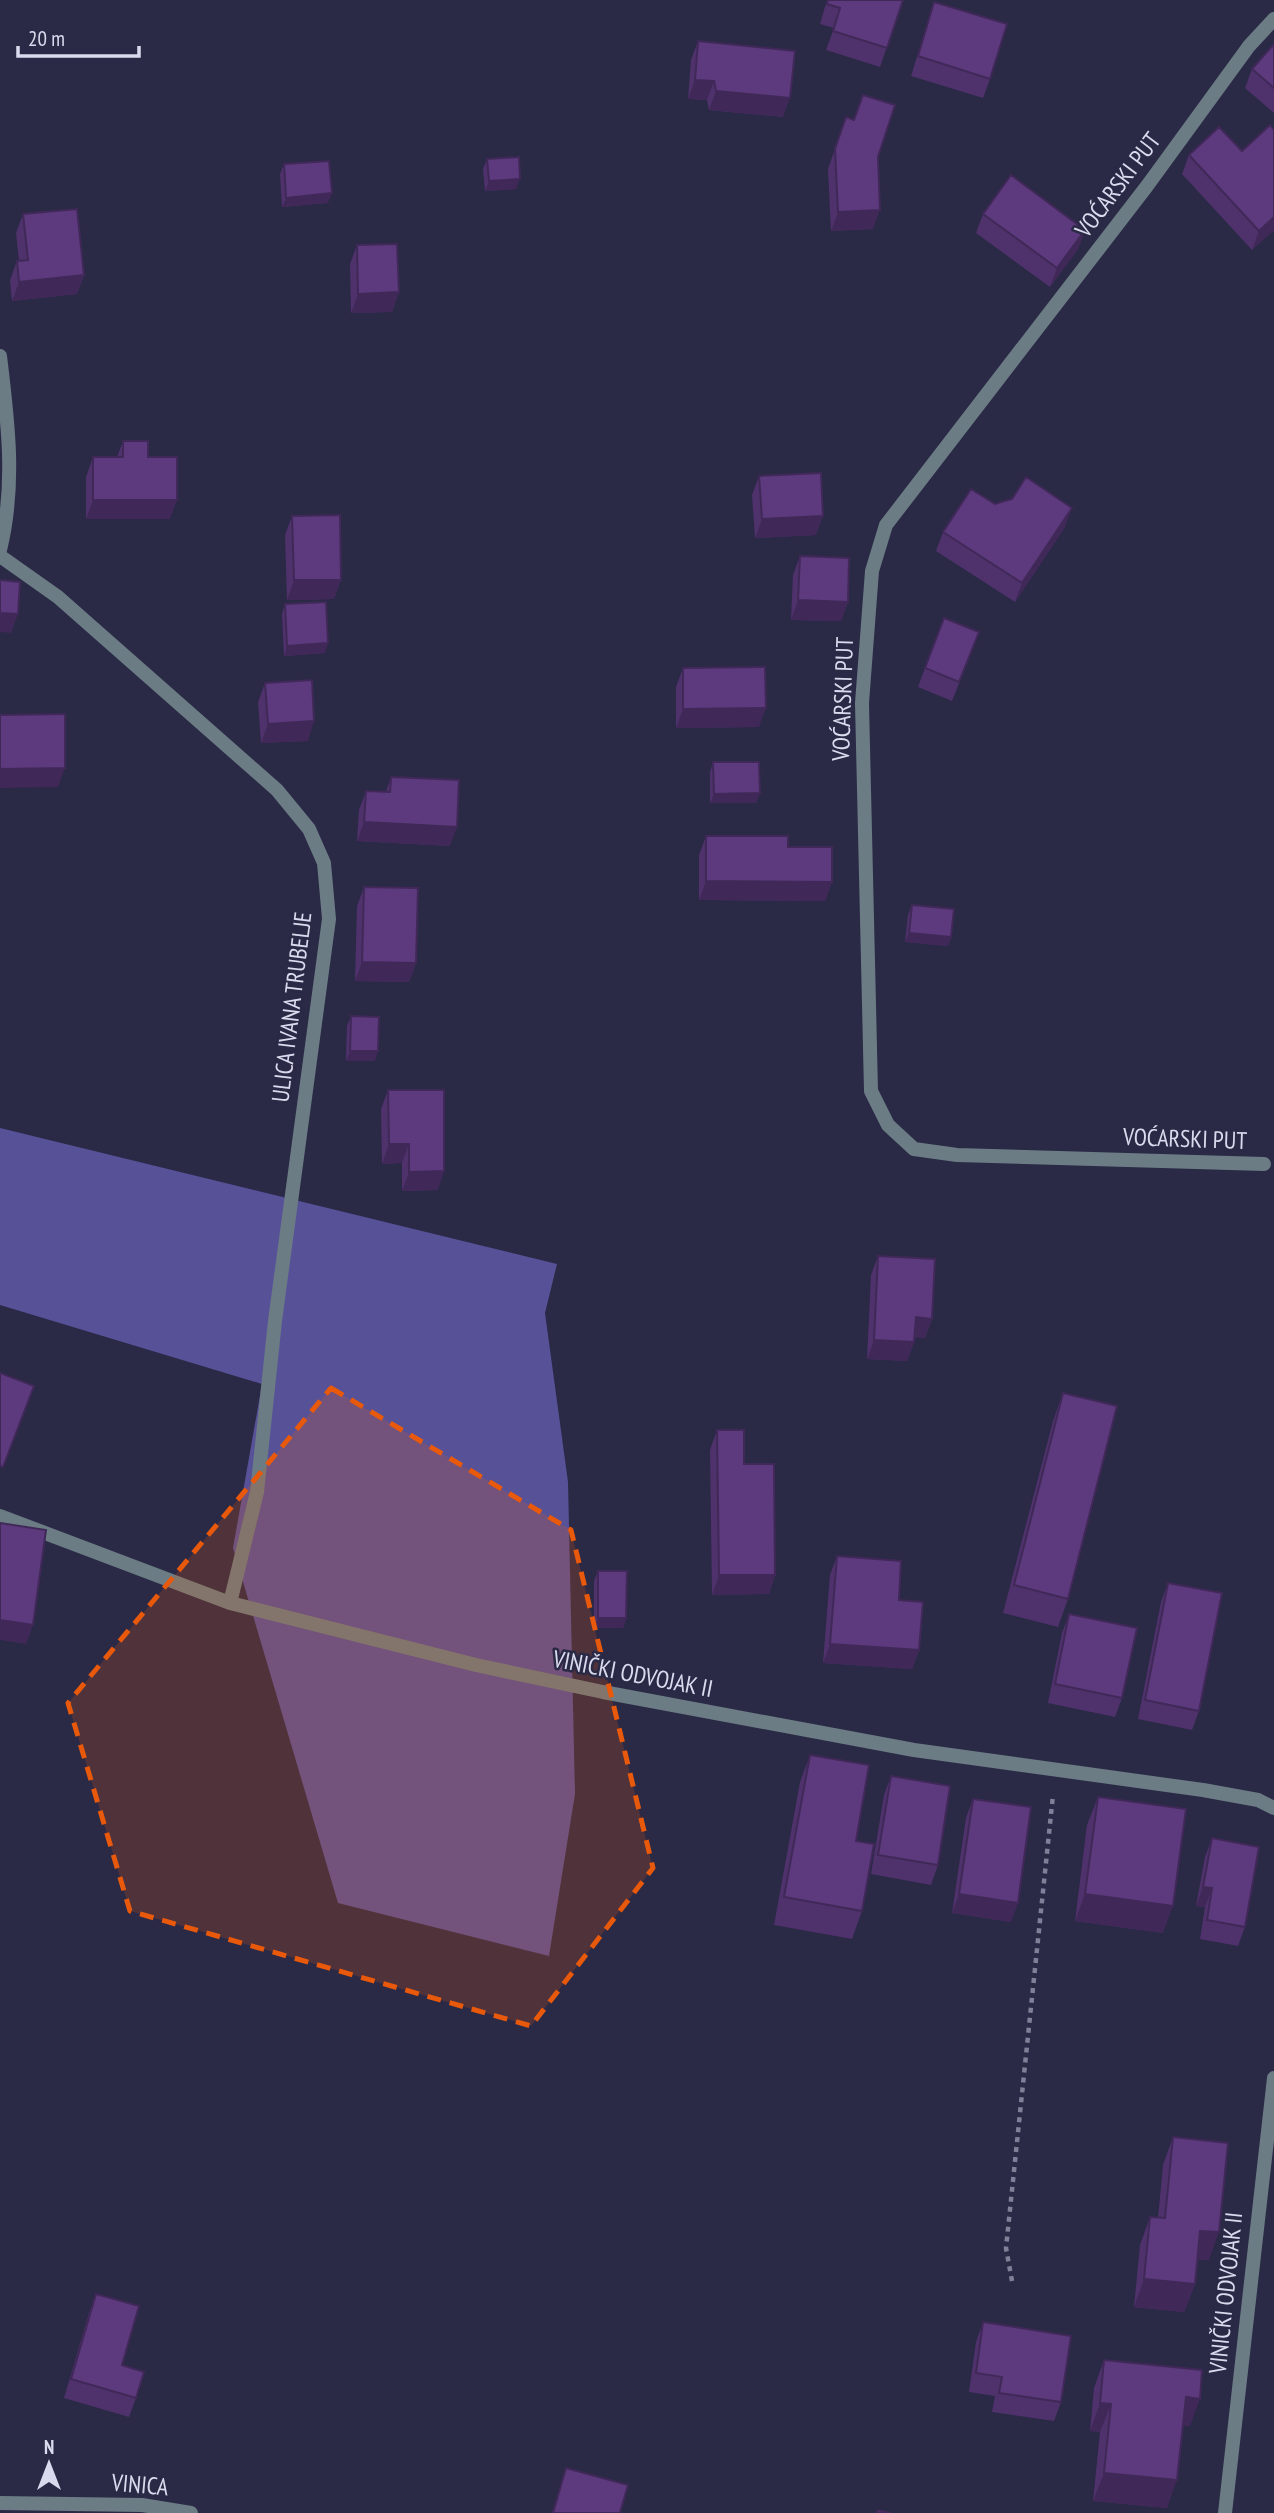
<svg xmlns="http://www.w3.org/2000/svg" width="1274" height="2513" viewBox="0 0 1274 2513" font-family="'PT Sans Narrow',sans-serif">
	<style>
		.forest { fill: #575198 }
		.lines { fill: none; stroke-linecap: round; stroke-linejoin: round }
		.path { stroke: #808098; stroke-width: 4.5; stroke-dasharray: 5 5; stroke-linecap: butt }
		.minor { stroke: #6b7c84; stroke-width: 14 }
		.wall { fill: #4f326c }
		.shaded-wall { fill: #402958 }
		.building { fill: #5c3a7d; stroke: #402958; stroke-width: 2 }
		.marked { fill: #e8590c; fill-opacity: 0.2; stroke: #e8590c; stroke-width: 5; stroke-dasharray: 14 9; stroke-linejoin: round }
		.labels { text-anchor: middle; stroke-width: 5; stroke-linejoin: round; paint-order: stroke }
		.street-label { font-size: 24px; fill: #dadaee; stroke: #2a2946 }
	</style>
	<rect width="100%" height="100%" fill="#2a2946"/>
	<path class="forest" d="M 0,1128 L 557,1264 L 545,1313 L 568,1482 L 575,1794 L 549,1956 L 338,1903 L 233,1548 L 262,1384 L 0,1305 Z"/>
	<g class="lines">
		<path class="path" d="M 1012,2281 L 1006,2248 L 1053,1795"/>
		<path class="minor" d="M 0,356 C 8,422 16,485 0,550
			M 0,556 L 58,597 L 277,790 L 309,829 L 324,863 L 329,919 L 275,1321 L 257,1492 L 230,1603
			M 1264,1164 L 957,1155 L 914,1149 L 888,1125 L 871,1091 L 862,703 L 872,571 L 886,525 L 1147,186 L 1249,46 L 1274,19
			M 0,1516 L 230,1603 L 476,1665 L 603,1692 L 914,1750 L 1203,1790 L 1258,1800 L 1274,1808
			M 0,2503 L 142,2505 L 191,2513
			M 1225,2513 L 1274,2078"/>
	</g>
	<path class="wall" d="M 827,0 L 903,0 L 880,67 L 826,50 L 834,28 L 820,24 Z
		M 934,2 L 990,79 L 983,98 L 911,76 Z
		M 698,41 L 783,117 L 709,110 L 707,100 L 688,99 L 691,60 Z
		M 1274,44 L 1274,113 L 1245,88 L 1252,69 Z
		M 863,95 L 878,157 L 873,229 L 831,231 L 828,169 L 846,117 L 854,120 Z
		M 1189,155 L 1274,230 L 1252,250 L 1182,174 Z
		M 487,159 L 516,189 L 485,191 L 483,169 Z
		M 284,164 L 328,203 L 282,207 L 280,174 Z
		M 23,214 L 84,275 L 77,294 L 12,301 L 10,280 L 17,261 L 19,261 L 16,233 Z
		M 983,214 L 1085,230 L 1078,249 L 1050,287 L 976,233 Z
		M 357,245 L 399,292 L 392,312 L 351,313 L 350,264 Z
		M 123,441 L 148,457 L 170,519 L 86,519 L 86,477 L 93,457 L 117,457 Z
		M 759,476 L 816,535 L 755,538 L 752,495 Z
		M 995,504 L 1065,527 L 1015,602 L 936,551 L 943,532 Z
		M 292,516 L 341,580 L 334,599 L 287,600 L 285,535 Z
		M 800,556 L 848,602 L 841,621 L 791,620 L 793,575 Z
		M 285,604 L 325,653 L 284,656 L 282,614 Z
		M 972,651 L 952,701 L 918,687 L 925,668 Z
		M 683,668 L 759,727 L 676,728 L 676,687 Z
		M 265,683 L 308,741 L 261,743 L 258,702 Z
		M 713,762 L 760,793 L 756,803 L 710,803 L 710,772 Z
		M 391,777 L 450,846 L 357,841 L 359,810 L 366,791 L 386,792 Z
		M 706,836 L 788,847 L 832,882 L 825,901 L 699,900 L 699,855 Z
		M 364,887 L 416,963 L 409,982 L 355,981 L 357,906 Z
		M 912,905 L 951,937 L 948,946 L 905,942 L 908,915 Z
		M 351,1016 L 375,1061 L 346,1061 L 347,1026 Z
		M 388,1090 L 438,1190 L 402,1191 L 402,1163 L 382,1164 L 381,1109 Z
		M 878,1256 L 932,1319 L 925,1338 L 915,1337 L 914,1342 L 907,1361 L 867,1359 L 871,1275 Z
		M 1063,1393 L 1068,1599 L 1058,1627 L 1003,1613 L 1053,1421 Z
		M 717,1430 L 744,1464 L 775,1575 L 769,1594 L 712,1595 L 710,1450 Z
		M 837,1556 L 899,1600 L 919,1650 L 912,1669 L 823,1663 L 830,1575 Z
		M 598,1571 L 626,1618 L 623,1628 L 594,1628 L 594,1581 Z
		M 1168,1583 L 1199,1711 L 1192,1730 L 1138,1719 L 1161,1602 Z
		M 1069,1614 L 1122,1698 L 1115,1717 L 1048,1703 L 1062,1633 Z
		M 810,1755 L 856,1841 L 862,1911 L 852,1939 L 774,1925 L 800,1782 Z
		M 891,1776 L 938,1865 L 931,1885 L 871,1874 L 884,1795 Z
		M 1098,1797 L 1163,1933 L 1075,1921 L 1087,1825 Z
		M 973,1799 L 1011,1922 L 952,1913 L 966,1818 Z
		M 1212,1838 L 1245,1927 L 1238,1946 L 1200,1939 L 1205,1907 L 1196,1906 L 1205,1857 Z
		M 1173,2137 L 1209,2260 L 1197,2259 L 1195,2284 L 1184,2312 L 1134,2307 L 1140,2245 L 1150,2217 L 1158,2218 L 1163,2165 Z
		M 96,2294 L 122,2365 L 136,2398 L 129,2417 L 64,2398 L 89,2313 Z
		M 983,2322 L 1061,2402 L 1054,2421 L 992,2412 L 995,2396 L 969,2392 L 976,2342 Z
		M 1104,2360 L 1190,2426 L 1183,2425 L 1167,2508 L 1093,2501 L 1100,2432 L 1090,2431 L 1094,2388 Z
		M 566,2468 L 620,2513 L 552,2513 Z"/>
	<path class="shaded-wall" d="M 695,80 L 714,81 L 707,100 L 688,99 Z
		M 716,91 L 790,98 L 783,117 L 709,110 Z
		M 520,179 L 516,189 L 485,191 L 489,181 Z
		M 332,193 L 328,203 L 282,207 L 286,198 Z
		M 880,210 L 873,229 L 831,231 L 838,212 Z
		M 1274,217 L 1274,230 L 1252,250 L 1259,231 Z
		M 1085,230 L 1078,249 L 1050,287 L 1057,268 Z
		M 84,275 L 77,294 L 12,301 L 19,282 Z
		M 399,292 L 392,312 L 351,313 L 358,294 Z
		M 93,500 L 177,500 L 170,519 L 86,519 Z
		M 1072,508 L 1065,527 L 1015,602 L 1022,583 Z
		M 823,516 L 816,535 L 755,538 L 762,519 Z
		M 294,580 L 341,580 L 334,599 L 287,600 Z
		M 798,600 L 848,602 L 841,621 L 791,620 Z
		M 0,613 L 18,614 L 11,633 L 0,632 Z
		M 328,643 L 325,653 L 284,656 L 287,646 Z
		M 766,708 L 759,727 L 676,728 L 683,709 Z
		M 314,721 L 308,741 L 261,743 L 268,724 Z
		M 65,768 L 58,787 L 0,788 L 0,769 Z
		M 760,793 L 756,803 L 710,803 L 714,794 Z
		M 364,822 L 457,827 L 450,846 L 357,841 Z
		M 706,881 L 832,882 L 825,901 L 699,900 Z
		M 909,933 L 951,937 L 948,946 L 905,942 Z
		M 362,962 L 416,963 L 409,982 L 355,981 Z
		M 350,1051 L 378,1051 L 375,1061 L 346,1061 Z
		M 389,1144 L 409,1144 L 402,1163 L 382,1164 Z
		M 444,1171 L 438,1190 L 402,1191 L 409,1172 Z
		M 916,1317 L 932,1319 L 925,1338 L 909,1337 Z
		M 874,1340 L 914,1342 L 907,1361 L 867,1359 Z
		M 719,1575 L 775,1575 L 769,1594 L 712,1595 Z
		M 598,1618 L 626,1618 L 623,1628 L 594,1628 Z
		M 0,1620 L 33,1625 L 26,1644 L 0,1640 Z
		M 830,1644 L 919,1650 L 912,1669 L 823,1663 Z
		M 1203,1887 L 1212,1888 L 1205,1907 L 1196,1906 Z
		M 959,1894 L 1018,1903 L 1011,1922 L 952,1913 Z
		M 1085,1894 L 1173,1906 L 1163,1933 L 1075,1921 Z
		M 1200,2231 L 1219,2232 L 1209,2260 L 1190,2259 Z
		M 1144,2279 L 1195,2284 L 1184,2312 L 1134,2307 Z
		M 1186,2397 L 1200,2399 L 1190,2426 L 1176,2424 Z
		M 1100,2403 L 1111,2404 L 1100,2432 L 1090,2431 Z
		M 1104,2473 L 1177,2480 L 1167,2508 L 1093,2501 Z"/>
	<path class="building" d="M 828,0 L 903,0 L 887,48 L 833,31 L 840,8 L 827,4 Z
		M 934,2 L 1007,24 L 990,79 L 918,56 Z
		M 698,41 L 795,51 L 790,98 L 716,91 L 714,81 L 695,80 Z
		M 1274,44 L 1274,88 L 1252,69 Z
		M 863,95 L 895,105 L 878,157 L 880,210 L 838,212 L 835,149 L 846,117 L 854,120 Z
		M 1270,125 L 1274,130 L 1274,217 L 1259,231 L 1189,155 L 1219,127 L 1242,151 Z
		M 519,157 L 520,179 L 489,181 L 487,159 Z
		M 329,161 L 332,193 L 286,198 L 284,164 Z
		M 1011,175 L 1085,230 L 1057,268 L 983,214 Z
		M 77,209 L 84,275 L 19,282 L 17,261 L 28,260 L 23,214 Z
		M 397,244 L 399,292 L 358,294 L 357,245 Z
		M 123,441 L 148,441 L 148,457 L 177,457 L 177,500 L 93,500 L 93,457 L 123,457 Z
		M 821,473 L 823,516 L 762,519 L 759,476 Z
		M 1026,477 L 1072,508 L 1022,583 L 943,532 L 971,489 L 995,504 L 1012,499 Z
		M 340,515 L 341,580 L 294,580 L 292,516 Z
		M 800,556 L 849,558 L 848,602 L 798,600 Z
		M 0,580 L 20,582 L 18,614 L 0,613 Z
		M 326,602 L 328,643 L 287,646 L 285,604 Z
		M 944,618 L 979,632 L 959,682 L 925,668 Z
		M 765,667 L 766,708 L 683,709 L 683,668 Z
		M 312,680 L 314,721 L 268,724 L 265,683 Z
		M 65,714 L 65,768 L 0,769 L 0,715 Z
		M 713,762 L 759,762 L 760,793 L 714,794 Z
		M 391,777 L 459,780 L 457,827 L 364,822 L 366,791 L 390,792 Z
		M 706,836 L 788,836 L 788,847 L 832,847 L 832,882 L 706,881 Z
		M 364,887 L 418,888 L 416,963 L 362,962 Z
		M 912,905 L 954,909 L 951,937 L 909,933 Z
		M 351,1016 L 379,1017 L 378,1051 L 350,1051 Z
		M 388,1090 L 444,1090 L 444,1171 L 409,1172 L 409,1144 L 389,1144 Z
		M 878,1256 L 935,1259 L 932,1319 L 916,1317 L 914,1342 L 874,1340 Z
		M 0,1373 L 34,1386 L 3,1467 L 0,1466 Z
		M 1063,1393 L 1117,1406 L 1068,1599 L 1014,1585 Z
		M 717,1430 L 744,1430 L 744,1464 L 774,1464 L 775,1575 L 719,1575 Z
		M 0,1523 L 46,1530 L 33,1625 L 0,1620 Z
		M 837,1556 L 901,1561 L 899,1600 L 923,1602 L 919,1650 L 830,1644 Z
		M 598,1571 L 627,1571 L 626,1618 L 598,1618 Z
		M 1168,1583 L 1222,1593 L 1199,1711 L 1145,1700 Z
		M 1069,1614 L 1137,1628 L 1122,1698 L 1055,1684 Z
		M 810,1755 L 869,1765 L 856,1841 L 874,1844 L 862,1911 L 784,1897 Z
		M 891,1776 L 950,1786 L 938,1865 L 878,1855 Z
		M 1098,1797 L 1186,1809 L 1173,1906 L 1085,1894 Z
		M 973,1799 L 1031,1807 L 1018,1903 L 959,1894 Z
		M 1212,1838 L 1259,1847 L 1245,1927 L 1207,1920 L 1212,1888 L 1203,1887 Z
		M 1173,2137 L 1228,2143 L 1219,2232 L 1200,2231 L 1195,2284 L 1144,2279 L 1150,2217 L 1165,2218 Z
		M 96,2294 L 139,2306 L 122,2365 L 144,2372 L 136,2398 L 71,2379 Z
		M 983,2322 L 1071,2336 L 1061,2402 L 999,2393 L 1002,2377 L 976,2373 Z
		M 1104,2360 L 1202,2370 L 1200,2399 L 1186,2397 L 1177,2480 L 1104,2473 L 1111,2404 L 1100,2403 Z
		M 566,2468 L 628,2485 L 620,2513 L 553,2513 Z
		M 878,2510 L 890,2513 L 877,2513 Z"/>
	<path class="marked" d="M 331,1388 L 571,1530 L 653,1868 L 531,2026 L 130,1911 L 68,1703 Z"/>
	<g class="labels">
		<g class="street-label">
			<text transform="translate(1118 185) rotate(-53)" y="8">VOĆARSKI PUT</text>
			<text transform="translate(843 699) rotate(-88)" y="8">VOĆARSKI PUT</text>
			<text transform="translate(292 1007) rotate(-83)" y="8">ULICA IVANA TRUBELJE</text>
			<text transform="translate(1185 1139) rotate(2)" y="8">VOĆARSKI PUT</text>
			<text transform="translate(633 1674) rotate(11)" y="8">VINIČKI ODVOJAK II</text>
			<text transform="translate(1226 2293) rotate(-84)" y="8">VINIČKI ODVOJAK II</text>
			<text transform="translate(140 2485) rotate(5)" y="8">VINICA</text>
		</g>
	</g>
	<g transform="translate(49 2464)" stroke="#2a2946" stroke-width="5" paint-order="stroke">
	<path d="M0-5L12 26L0 18L-12 26Z" fill="#dadaee"/>
	<text y="-10" font-size="19" font-weight="bold" text-anchor="middle" fill="#dadaee">N</text>
	</g>
	<path d="M18 46v10h121v-10" fill="none" stroke="#dadaee" stroke-width="3.5"/>
	<text x="28" y="46" font-size="21" fill="#dadaee" stroke="#2a2946" stroke-width="5" paint-order="stroke">20 m</text>
</svg>
